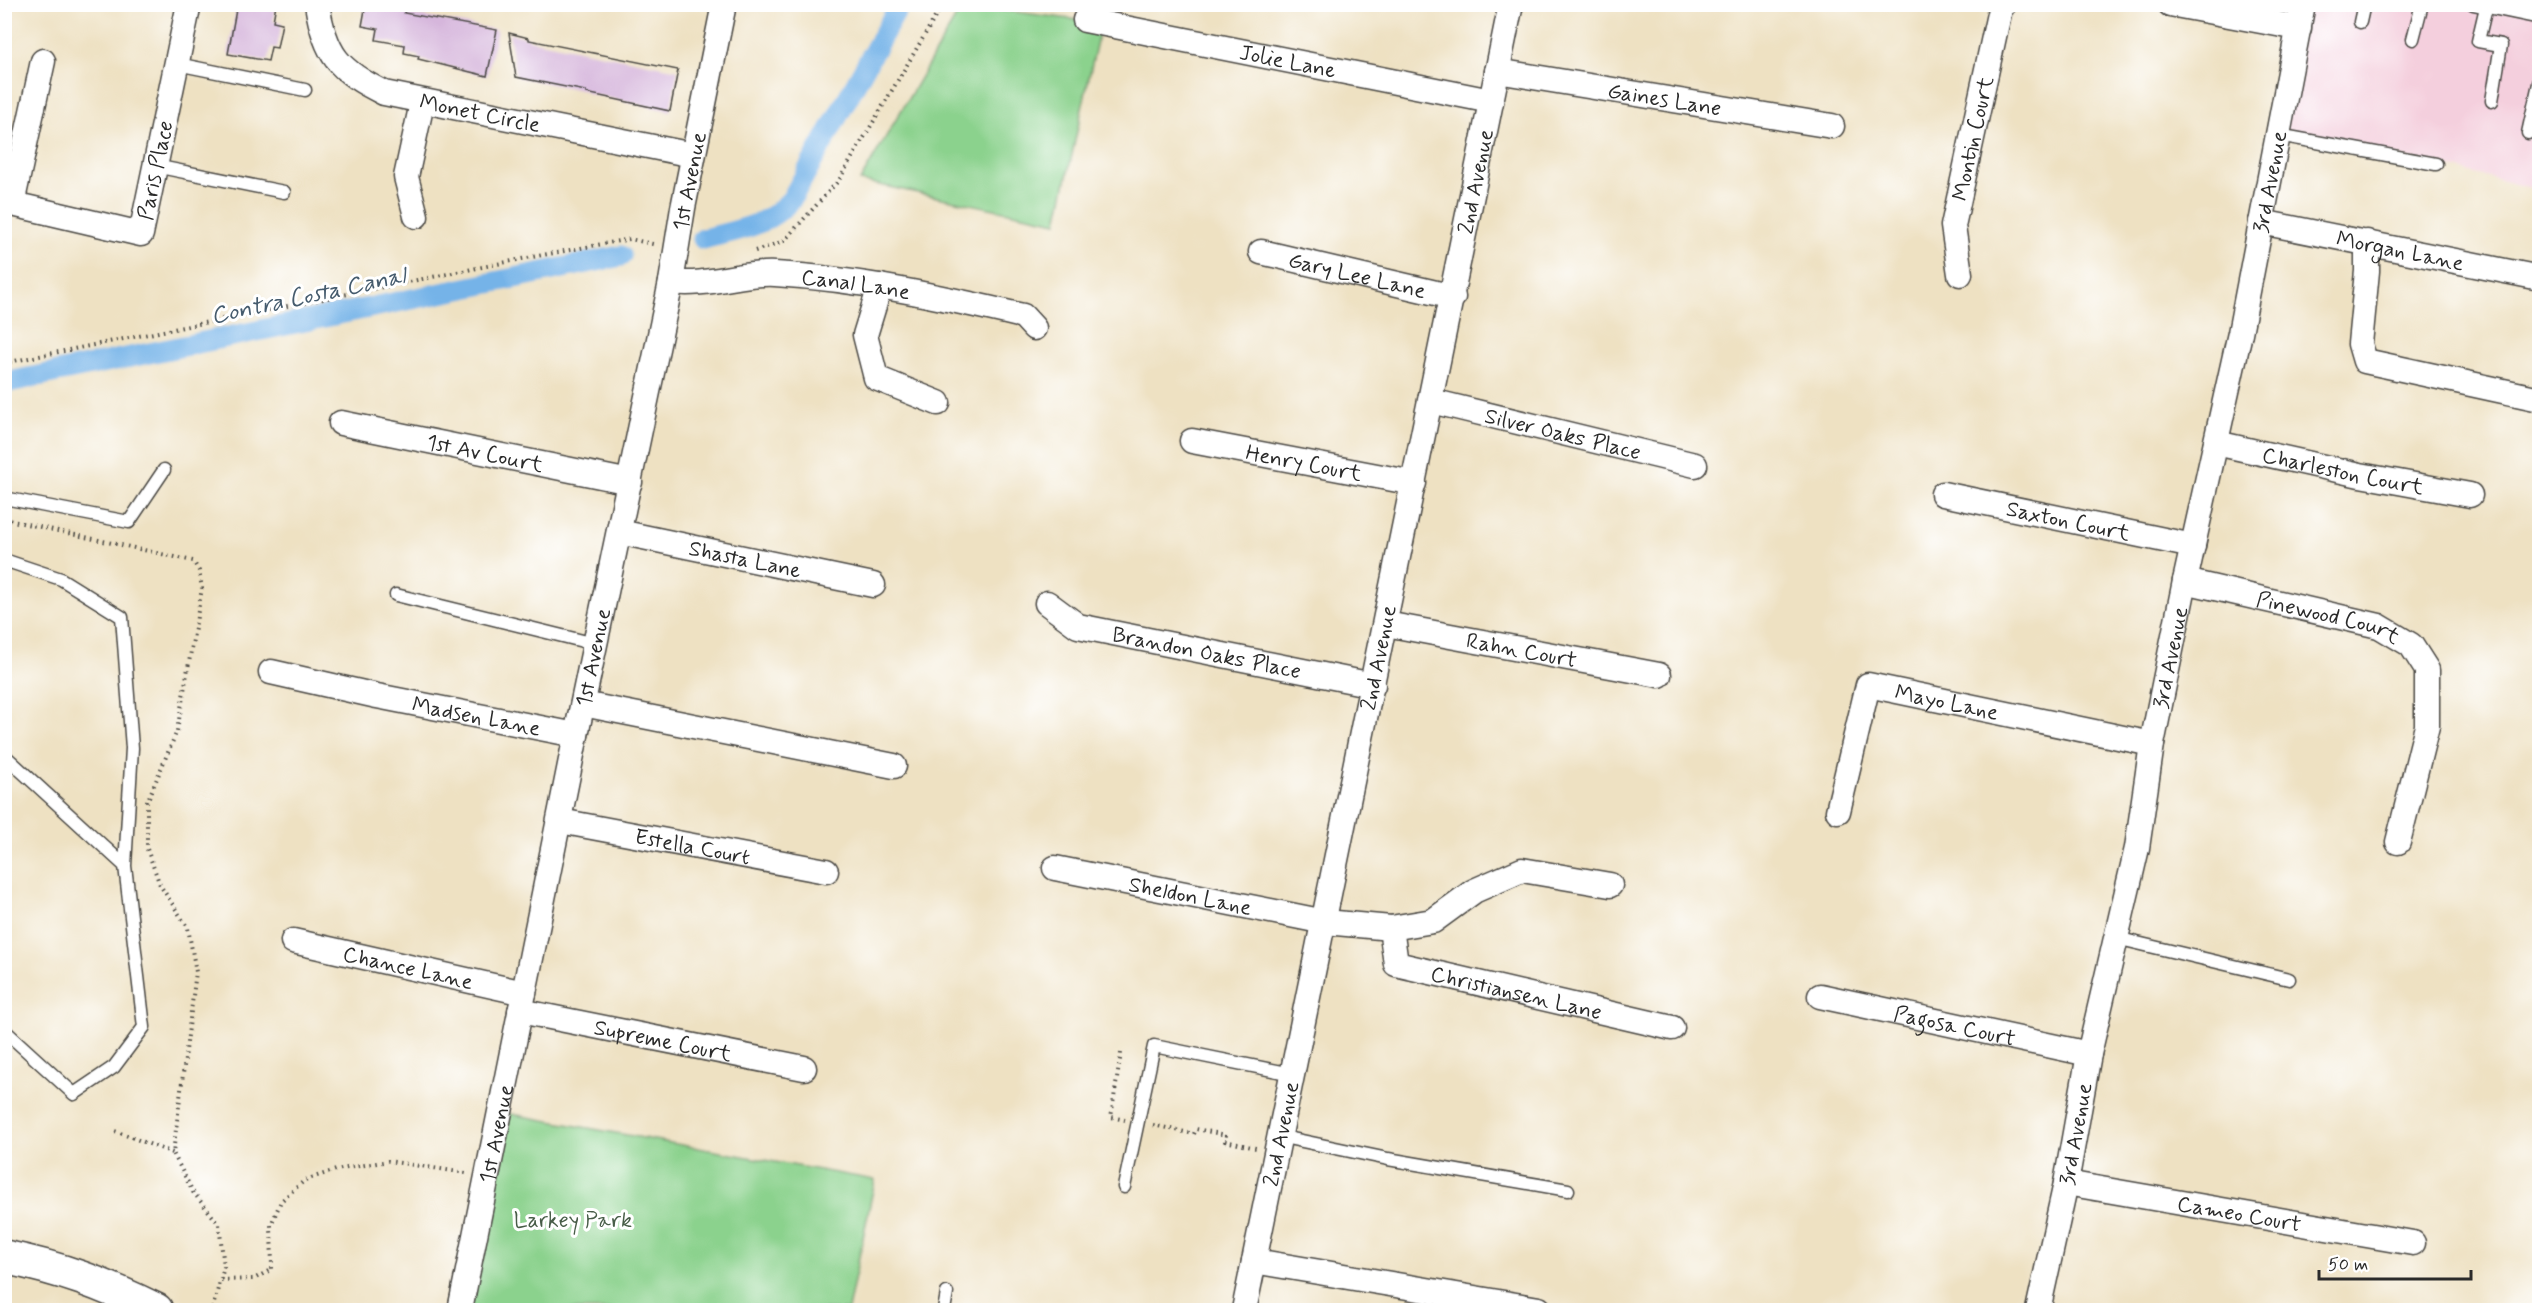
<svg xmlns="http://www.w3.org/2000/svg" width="2544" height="1315" viewBox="0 0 2544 1315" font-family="Mynerve,sans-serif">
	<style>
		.built { fill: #f4cfdd }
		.green { fill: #8bd28d; stroke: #5b7e5c; stroke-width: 1.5 }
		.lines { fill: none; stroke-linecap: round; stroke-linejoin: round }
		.canal { stroke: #75b3e8; stroke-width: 21 }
		.building { fill: #d6b6dc }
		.lane-casing { stroke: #484642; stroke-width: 15 }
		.street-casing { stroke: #484642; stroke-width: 27 }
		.secondary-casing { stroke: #484642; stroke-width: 36 }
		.path { stroke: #484642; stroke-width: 4; stroke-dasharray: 1.5 4.5; stroke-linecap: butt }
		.lane { stroke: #fff; stroke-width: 12 }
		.street { stroke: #fff; stroke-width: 24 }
		.secondary { stroke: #fff; stroke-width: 33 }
		.labels { text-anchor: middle; stroke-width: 6; stroke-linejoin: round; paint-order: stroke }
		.street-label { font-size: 22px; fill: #2b2b2b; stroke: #fff }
		.park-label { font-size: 22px; fill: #485d48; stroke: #fff }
		.water-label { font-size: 24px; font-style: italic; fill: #455b6d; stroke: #fff }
	</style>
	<rect width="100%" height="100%" fill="#fff"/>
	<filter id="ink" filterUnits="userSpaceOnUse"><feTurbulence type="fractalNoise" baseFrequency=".0167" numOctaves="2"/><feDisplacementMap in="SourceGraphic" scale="12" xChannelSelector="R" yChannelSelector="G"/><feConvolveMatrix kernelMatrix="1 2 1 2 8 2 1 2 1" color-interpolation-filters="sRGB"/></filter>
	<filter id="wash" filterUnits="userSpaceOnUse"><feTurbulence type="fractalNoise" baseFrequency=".008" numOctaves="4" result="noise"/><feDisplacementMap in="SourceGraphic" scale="24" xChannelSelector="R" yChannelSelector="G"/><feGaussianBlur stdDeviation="1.35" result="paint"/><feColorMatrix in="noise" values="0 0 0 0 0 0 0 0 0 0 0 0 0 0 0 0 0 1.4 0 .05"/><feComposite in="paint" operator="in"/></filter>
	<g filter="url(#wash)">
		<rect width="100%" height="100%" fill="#eee1c2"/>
		<path class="built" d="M 2170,5 L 2539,5 L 2539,190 L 2436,164 L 2278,135 L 2298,28 Z"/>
		<path class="green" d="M 963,5 L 1101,23 L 1057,222 L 860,181 Z
			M 500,1112 L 875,1180 L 848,1310 L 460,1310 Z"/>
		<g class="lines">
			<path class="canal" d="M 703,239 C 738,230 766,227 791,200 L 900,4
				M 4,383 L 621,256"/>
		</g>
		<g id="blocks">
			<path class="building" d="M 237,4 L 276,4 L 273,21 L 282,23 L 277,48 L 271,47 L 268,61 L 228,54 Z
				M 366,4 L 405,4 L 404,13 L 497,30 L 487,76 L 418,59 L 419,56 L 404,53 L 405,45 L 376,40 L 378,29 L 362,26 Z
				M 509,33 L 529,38 L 529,40 L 678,70 L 670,111 L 586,93 L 586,91 L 516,77 Z"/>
		</g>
	</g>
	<g filter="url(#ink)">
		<use href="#blocks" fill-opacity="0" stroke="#484642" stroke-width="1.5"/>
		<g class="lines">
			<g class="lane-casing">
				<path id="lane" d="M 2473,4 L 2540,18
					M 2486,7 L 2478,41 L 2501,45 L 2492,101
					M 2360,22 L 2364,4
					M 2413,39 L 2422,4
					M 177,64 L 305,90
					M 2528,133 L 2540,79
					M 2278,135 L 2436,164
					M 155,166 L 284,192
					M 4,498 L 129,522 L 164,470
					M 4,560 L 61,579 L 122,617 L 132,748 L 125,866 L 144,1027 L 114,1067 L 74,1094 L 4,1030
					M 396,595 L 595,644
					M 4,755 L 125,866
					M 2116,938 L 2289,979
					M 1278,1136 L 1388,1159 L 1568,1190
					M 1124,1187 L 1154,1046 L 1292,1074
					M 944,1310 L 947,1293"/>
			</g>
			<g class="street-casing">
				<g id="street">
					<path id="s1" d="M 317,4 C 325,55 339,71 384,93 L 693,155"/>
					<path d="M 2170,4 L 2299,28"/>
					<path id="s2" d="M 1085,20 L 1491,101"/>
					<path id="s3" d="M 1497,71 L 1832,126"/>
					<path id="s4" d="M 4,202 L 141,234 L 189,4"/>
					<path d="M 12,204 L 43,61"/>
					<path d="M 416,216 L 406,177 L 422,103"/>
					<path id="s5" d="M 2261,222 L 2540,278"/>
					<path d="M 2367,242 L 2367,271 L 2360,344 L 2365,361 L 2540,399"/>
					<path id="s6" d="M 1261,252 L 1453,297"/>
					<path id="s7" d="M 1960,274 L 1953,226 L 2000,9 L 2004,4"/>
					<path id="s8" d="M 671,282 C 707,287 741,272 775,274 C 859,279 942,297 1023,316 L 1034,328"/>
					<path d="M 880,286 L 865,335 L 876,378 L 938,403"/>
					<path id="s9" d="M 1431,401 L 1695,465"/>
					<path id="s10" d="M 341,423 L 630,482"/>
					<path id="s11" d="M 1192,441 L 1414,483"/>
					<path id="s12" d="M 2216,443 L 2360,475 L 2470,495"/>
					<path id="s13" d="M 1943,494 L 2193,546"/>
					<path id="s14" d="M 619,532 L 873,585"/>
					<path id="s15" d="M 2185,581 L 2379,626 L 2411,645 L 2427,670 L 2427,726 L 2398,842"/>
					<path id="s16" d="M 1047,603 L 1078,626 L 1373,685"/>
					<path id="s17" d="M 1386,624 L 1659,675"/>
					<path id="s18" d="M 271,672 L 377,696 L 576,735"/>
					<path d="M 583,704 L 894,766"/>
					<path id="s19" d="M 1838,811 L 1868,685 L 2152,744"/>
					<path id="s20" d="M 560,821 L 826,871"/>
					<path id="s21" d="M 1055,868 L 1325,922 L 1391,928 L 1433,921 L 1474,891 L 1522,870 L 1610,885"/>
					<path id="s22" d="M 1391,928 L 1396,964 L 1672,1028"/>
					<path id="s23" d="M 293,941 L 524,993"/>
					<path id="s24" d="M 1820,996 L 2089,1054"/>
					<path id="s25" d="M 520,1011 L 804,1068"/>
					<path id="s26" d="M 2066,1183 L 2413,1243"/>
					<path d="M 1254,1261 L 1539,1309"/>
					<path id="s27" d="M 460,1310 L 576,735 L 671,282 L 683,208 L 724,4"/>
					<path id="s28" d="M 1244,1310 L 1511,4"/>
					<path id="s29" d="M 2038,1310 L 2066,1183 L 2089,1054 L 2137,848 L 2152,744 L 2185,581 L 2240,333 L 2303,4"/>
				</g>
			</g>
			<g class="secondary-casing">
				<path id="secondary" d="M 4,1257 C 63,1269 103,1284 156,1310"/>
			</g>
			<path class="path" d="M 755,251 L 784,241 L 839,180 L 943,4
				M 4,363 L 532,257 L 630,239 L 657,245
				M 4,519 L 193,561 L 199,571 L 202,588 L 177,731 L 147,802 L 147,849 L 160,885 L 188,928 L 196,972 L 173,1153 L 193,1192 L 219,1224 L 224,1267 L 212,1310
				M 1121,1053 L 1111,1117 L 1125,1120
				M 1153,1125 L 1194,1134 L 1196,1129 L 1226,1135 L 1225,1141 L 1256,1148
				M 115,1131 L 173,1153
				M 221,1280 L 254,1279 L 272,1269 L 271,1225 L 281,1201 L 305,1180 L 336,1170 L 388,1161 L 466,1173"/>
			<use href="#lane" class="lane"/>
			<use href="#street" class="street"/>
			<use href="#secondary" class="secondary"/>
		</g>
	</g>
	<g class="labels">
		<g class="street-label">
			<text dy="8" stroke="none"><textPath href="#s2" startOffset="207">Jolie Lane</textPath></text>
			<text dy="8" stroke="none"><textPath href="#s3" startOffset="170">Gaines Lane</textPath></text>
			<text dy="8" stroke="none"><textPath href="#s1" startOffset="216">Monet Circle</textPath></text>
			<text dy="8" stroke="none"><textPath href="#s7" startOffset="138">Montin Court</textPath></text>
			<text dy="8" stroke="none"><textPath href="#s4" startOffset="206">Paris Place</textPath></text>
			<text dy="8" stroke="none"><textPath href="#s27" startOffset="1152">1st Avenue</textPath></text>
			<text dy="8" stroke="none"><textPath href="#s28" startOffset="1152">2nd Avenue</textPath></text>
			<text dy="8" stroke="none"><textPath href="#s29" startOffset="1152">3rd Avenue</textPath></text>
			<text dy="8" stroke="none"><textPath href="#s5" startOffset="142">Morgan Lane</textPath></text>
			<text dy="8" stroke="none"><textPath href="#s6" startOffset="99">Gary Lee Lane</textPath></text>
			<text dy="8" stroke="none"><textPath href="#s8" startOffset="186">Canal Lane</textPath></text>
			<text dy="8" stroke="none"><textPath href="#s9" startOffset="136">Silver Oaks Place</textPath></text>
			<text dy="8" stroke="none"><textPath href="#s10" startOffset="147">1st Av Court</textPath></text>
			<text dy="8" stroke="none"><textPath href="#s11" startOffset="114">Henry Court</textPath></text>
			<text dy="8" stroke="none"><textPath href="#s12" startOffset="130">Charleston Court</textPath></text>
			<text dy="8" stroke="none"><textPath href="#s13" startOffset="128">Saxton Court</textPath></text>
			<text dy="8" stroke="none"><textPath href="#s14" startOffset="129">Shasta Lane</textPath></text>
			<text dy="8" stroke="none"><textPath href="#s15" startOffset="148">Pinewood Court</textPath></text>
			<text dy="8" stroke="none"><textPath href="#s17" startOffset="138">Rahn Court</textPath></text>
			<text dy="8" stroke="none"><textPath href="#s16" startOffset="170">Brandon Oaks Place</textPath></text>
			<text dy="8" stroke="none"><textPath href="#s29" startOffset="666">3rd Avenue</textPath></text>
			<text dy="8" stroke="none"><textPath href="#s27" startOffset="666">1st Avenue</textPath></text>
			<text dy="8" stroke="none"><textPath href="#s28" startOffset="666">2nd Avenue</textPath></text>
			<text dy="8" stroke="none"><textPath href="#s19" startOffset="210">Mayo Lane</textPath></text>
			<text dy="8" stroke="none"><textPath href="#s18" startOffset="210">Madsen Lane</textPath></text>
			<text dy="8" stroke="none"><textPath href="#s20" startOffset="135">Estella Court</textPath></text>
			<text dy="8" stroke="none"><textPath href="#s21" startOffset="138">Sheldon Lane</textPath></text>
			<text dy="8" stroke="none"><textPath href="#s23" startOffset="118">Chance Lane</textPath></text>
			<text dy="8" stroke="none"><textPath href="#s22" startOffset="160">Christiansen Lane</textPath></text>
			<text dy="8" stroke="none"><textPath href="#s24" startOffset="138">Pagosa Court</textPath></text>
			<text dy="8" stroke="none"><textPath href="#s25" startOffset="146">Supreme Court</textPath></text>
			<text dy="8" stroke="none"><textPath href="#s27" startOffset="180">1st Avenue</textPath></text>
			<text dy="8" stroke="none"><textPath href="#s28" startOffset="180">2nd Avenue</textPath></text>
			<text dy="8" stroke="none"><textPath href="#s29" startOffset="180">3rd Avenue</textPath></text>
			<text dy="8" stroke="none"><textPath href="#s26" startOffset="176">Cameo Court</textPath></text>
		</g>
		<g class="park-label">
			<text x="573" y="1227">Larkey Park</text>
		</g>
		<g class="water-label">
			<text transform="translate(308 295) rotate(-12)" y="8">Contra Costa Canal</text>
		</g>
	</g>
	<rect width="2544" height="1315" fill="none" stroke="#fff" stroke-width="24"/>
	<path d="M2319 1270v9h152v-9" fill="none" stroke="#2b2b2b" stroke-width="3"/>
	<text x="2328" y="1270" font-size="18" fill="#2b2b2b" stroke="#ffffff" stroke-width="4.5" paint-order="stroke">50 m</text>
</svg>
